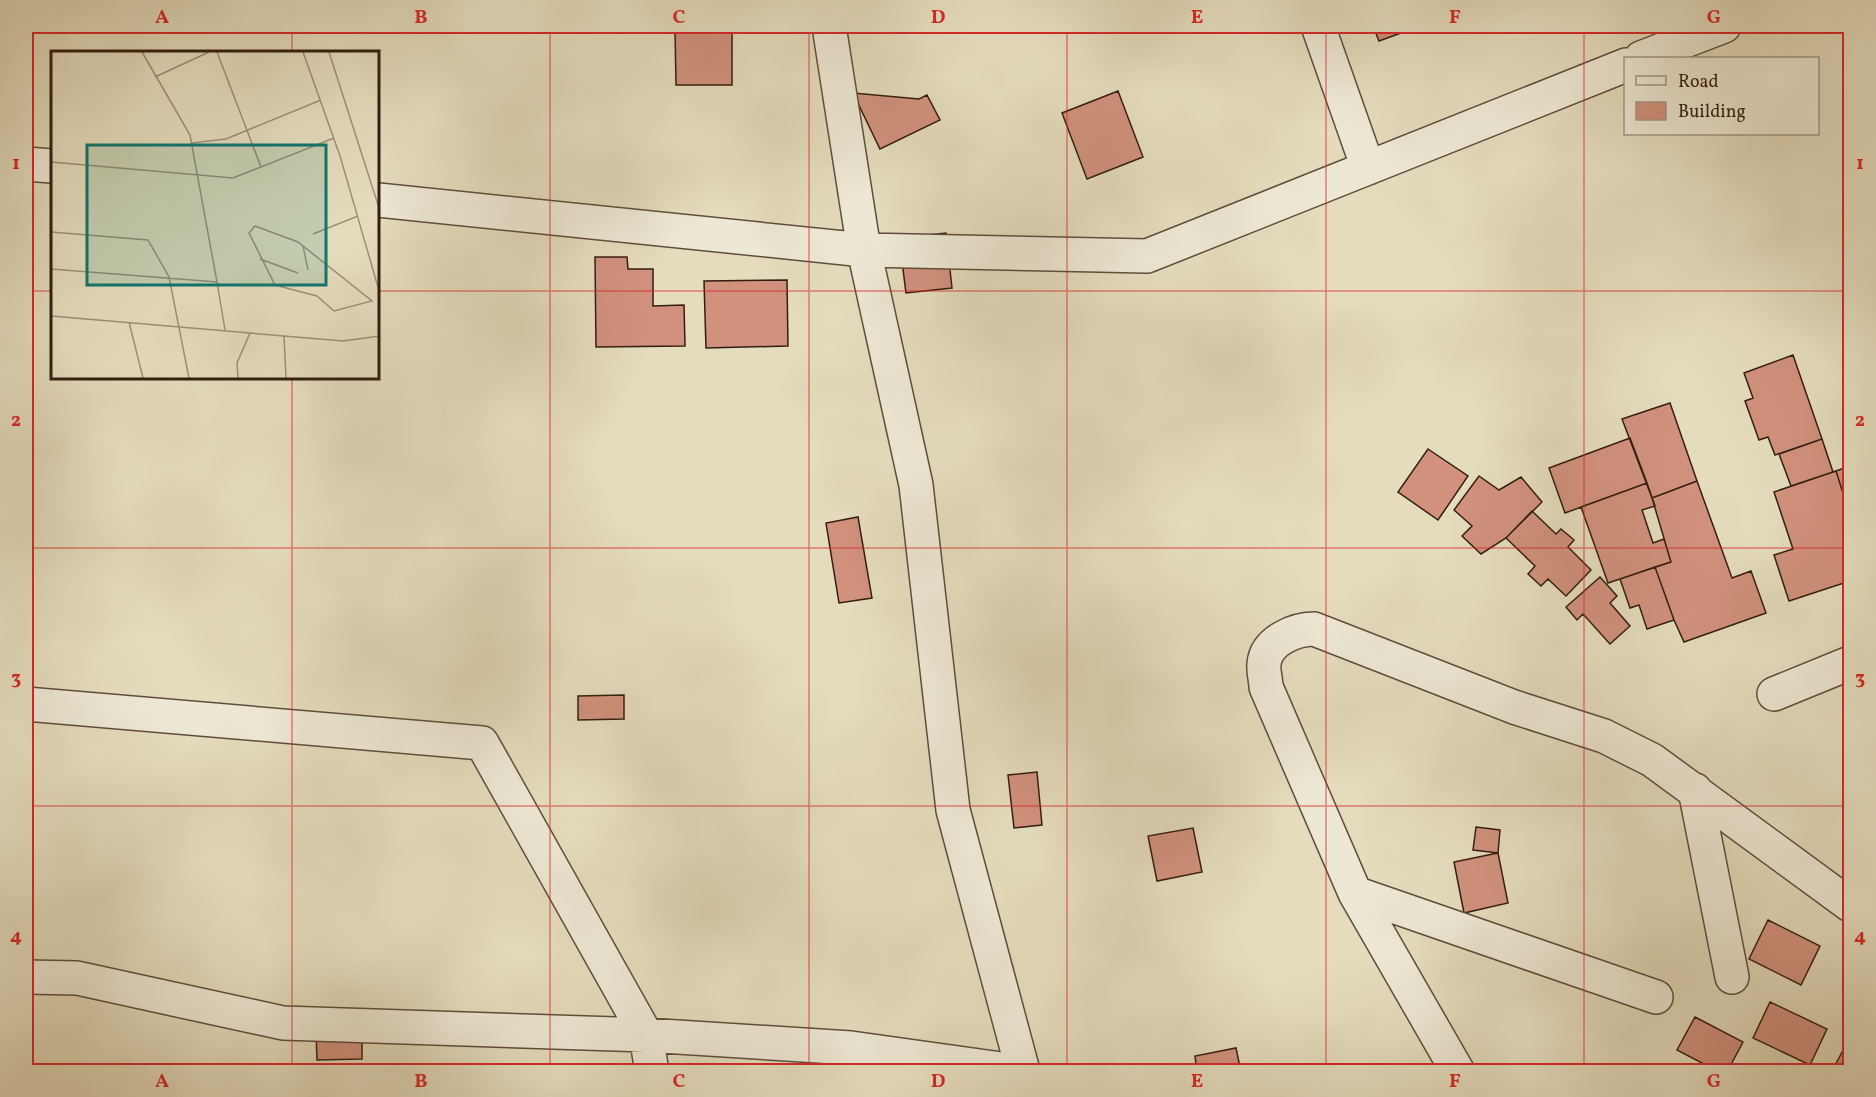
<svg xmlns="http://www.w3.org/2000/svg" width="1876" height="1097" viewBox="0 0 1876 1097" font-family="Vollkorn,serif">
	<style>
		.building { fill: #d1917d; stroke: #331d11; stroke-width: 1.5 }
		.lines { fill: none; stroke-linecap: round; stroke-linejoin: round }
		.minor-casing { stroke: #5f4d3c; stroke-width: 36 }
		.minor { stroke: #ede8d4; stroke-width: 33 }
		.grid { fill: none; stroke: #d62828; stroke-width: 1.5; stroke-opacity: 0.55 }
		.inset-road { fill: none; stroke: #9d9078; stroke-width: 1.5 }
		.view { fill: #0f766e; fill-opacity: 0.15; stroke: #0f766e; stroke-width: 3 }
		.inset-edge { fill: none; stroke: #331d11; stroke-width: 3 }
		.neatline { fill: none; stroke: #d62828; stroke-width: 2 }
		.grid-label { font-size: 20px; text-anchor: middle; font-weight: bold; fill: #d62828 }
	</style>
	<rect width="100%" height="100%" fill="#e4dcbd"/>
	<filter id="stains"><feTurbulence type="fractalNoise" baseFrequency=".00333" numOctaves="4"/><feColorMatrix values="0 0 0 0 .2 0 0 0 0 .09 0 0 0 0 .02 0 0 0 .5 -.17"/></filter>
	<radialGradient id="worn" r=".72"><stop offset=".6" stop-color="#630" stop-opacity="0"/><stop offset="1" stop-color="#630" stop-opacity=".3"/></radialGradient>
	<path class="building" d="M 1373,26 L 1411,26 L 1412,29 L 1379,41 Z
		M 675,29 L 732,29 L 732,85 L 676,85 Z
		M 1118,91 L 1143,157 L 1087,179 L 1062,113 Z
		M 853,93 L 919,99 L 927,95 L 940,120 L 880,149 Z
		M 946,233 L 952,288 L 906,293 L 899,238 Z
		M 595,257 L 627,257 L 628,269 L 653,269 L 653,306 L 684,305 L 685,346 L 596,347 Z
		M 787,280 L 788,346 L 706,348 L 704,281 Z
		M 1793,355 L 1822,439 L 1775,455 L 1768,437 L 1759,440 L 1745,401 L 1753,398 L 1744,373 Z
		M 1670,403 L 1697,481 L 1652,498 L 1622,419 Z
		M 1630,438 L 1647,483 L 1565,513 L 1549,468 Z
		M 1822,439 L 1833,472 L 1791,486 L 1779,454 Z
		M 1428,449 L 1468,476 L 1438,520 L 1398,492 Z
		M 1850,466 L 1850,515 L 1836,471 Z
		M 1836,471 L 1850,515 L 1850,581 L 1789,601 L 1774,555 L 1793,549 L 1774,492 Z
		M 1479,476 L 1499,490 L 1521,477 L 1542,502 L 1506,538 L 1481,554 L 1462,536 L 1472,526 L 1454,510 Z
		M 1697,481 L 1732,578 L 1751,571 L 1766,613 L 1684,642 L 1674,620 L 1655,567 L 1671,562 L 1652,498 Z
		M 1647,483 L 1655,506 L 1642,510 L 1653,543 L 1664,539 L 1671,562 L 1608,583 L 1581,507 Z
		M 1532,511 L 1556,534 L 1561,529 L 1574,540 L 1568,547 L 1591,570 L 1566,596 L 1548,579 L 1541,586 L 1528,574 L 1535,566 L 1506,538 Z
		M 858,517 L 872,598 L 839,603 L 826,523 Z
		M 1655,567 L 1674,620 L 1647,629 L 1639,605 L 1630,608 L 1620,579 Z
		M 1600,577 L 1617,596 L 1610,603 L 1630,626 L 1610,644 L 1583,614 L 1577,620 L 1566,607 Z
		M 624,695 L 624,719 L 578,720 L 578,696 Z
		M 1037,772 L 1042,825 L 1014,828 L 1008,775 Z
		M 1476,827 L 1500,830 L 1498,853 L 1473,850 Z
		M 1193,828 L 1202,872 L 1157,881 L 1148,836 Z
		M 1498,853 L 1508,903 L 1464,913 L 1454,862 Z
		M 1768,920 L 1820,946 L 1801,985 L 1749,959 Z
		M 1770,1002 L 1827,1029 L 1810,1065 L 1753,1038 Z
		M 1695,1017 L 1743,1042 L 1727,1072 L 1719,1072 L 1677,1050 Z
		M 316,1031 L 362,1031 L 362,1059 L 317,1060 Z
		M 1847,1043 L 1850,1044 L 1850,1072 L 1837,1072 L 1833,1069 Z
		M 1236,1048 L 1241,1072 L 1197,1072 L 1195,1056 Z
		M 385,1065 L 385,1072 L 326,1072 L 326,1068 Z"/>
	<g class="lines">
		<g class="minor-casing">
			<path id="minor" d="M 829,26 L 864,250 L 916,485 L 953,810 L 1023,1071
				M 1318,26 L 1368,168
				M 1641,58 L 1724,26
				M 26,164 L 52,166
				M 378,200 L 864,250 L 1147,256 L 1626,65
				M 1774,694 L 1850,663
				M 26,704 L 482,743 L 646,1035 L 652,1072
				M 1695,790 L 1732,977
				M 1355,893 L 1656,997
				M 26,977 L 77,978 L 283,1023 L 646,1035 L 851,1048 L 1023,1072
				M 1458,1072 L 1355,893 L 1266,687 C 1266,680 1263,671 1264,664 C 1266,641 1295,629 1314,629 L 1514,707 L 1604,736 L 1652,760 L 1850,905"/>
		</g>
		<use href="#minor" class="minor"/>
	</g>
	<path class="grid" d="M 292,26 L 292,52M 550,26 L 550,1072M 809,26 L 809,1072M 1067,26 L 1067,1072M 1326,26 L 1326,1072M 1584,26 L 1584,1072M 26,291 L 52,291M 378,291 L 1850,291M 292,378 L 292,1072M 26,548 L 1850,548M 26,806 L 1850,806"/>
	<g transform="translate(51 51)">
		<rect width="328" height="328" fill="#e4dcbd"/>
		<path class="inset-road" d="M 91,1 L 139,84 L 166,231M 166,1 L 210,116M 252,1 L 289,105 L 329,243M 278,1 L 329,160M 104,26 L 158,1M 141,92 L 175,88 L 270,49M 0,111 L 182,127 L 283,87M 204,175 L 247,191 L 321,250 L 283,260 L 266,245 L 224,234 L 198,182 ZM 0,181 L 97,189 L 118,226 L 138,327M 262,183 L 307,165M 252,195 L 257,219M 209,208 L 247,222M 0,218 L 166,231 L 174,279M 0,265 L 292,290 L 329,285M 78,271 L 92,327M 233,285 L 235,327M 187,327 L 186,312 L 199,282"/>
		<path class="view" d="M 36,94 L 275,94 L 275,234 L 36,234 Z"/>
		<rect width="328" height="328" class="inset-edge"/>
	</g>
	<rect width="1876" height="1097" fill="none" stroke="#e4dcbd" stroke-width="66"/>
	<rect x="1624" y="57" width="195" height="78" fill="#ede8d4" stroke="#a39786" stroke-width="1.5"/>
	<rect x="1636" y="76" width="30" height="9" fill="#ede8d4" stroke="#a39786" stroke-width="1.5"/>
	<text x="1678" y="87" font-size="18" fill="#331d11">Road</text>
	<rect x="1636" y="102" width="30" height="18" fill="#d1917d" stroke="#a39786" stroke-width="1.5"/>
	<text x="1678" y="117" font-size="18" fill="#331d11">Building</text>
	<rect x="33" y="33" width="1810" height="1031" class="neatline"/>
	<g class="grid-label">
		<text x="162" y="23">A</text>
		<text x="421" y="23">B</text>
		<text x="679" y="23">C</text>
		<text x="938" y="23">D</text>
		<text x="1197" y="23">E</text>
		<text x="1455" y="23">F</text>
		<text x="1714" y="23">G</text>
		<text x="16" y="169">1</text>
		<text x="1860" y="169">1</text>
		<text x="16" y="426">2</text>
		<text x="1860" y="426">2</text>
		<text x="16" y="684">3</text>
		<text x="1860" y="684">3</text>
		<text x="16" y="942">4</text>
		<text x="1860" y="942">4</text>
		<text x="162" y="1087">A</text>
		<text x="421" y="1087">B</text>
		<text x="679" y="1087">C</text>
		<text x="938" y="1087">D</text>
		<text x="1197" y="1087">E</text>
		<text x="1455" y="1087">F</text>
		<text x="1714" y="1087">G</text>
	</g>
	<rect width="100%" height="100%" filter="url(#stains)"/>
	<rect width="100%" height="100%" fill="url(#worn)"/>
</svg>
